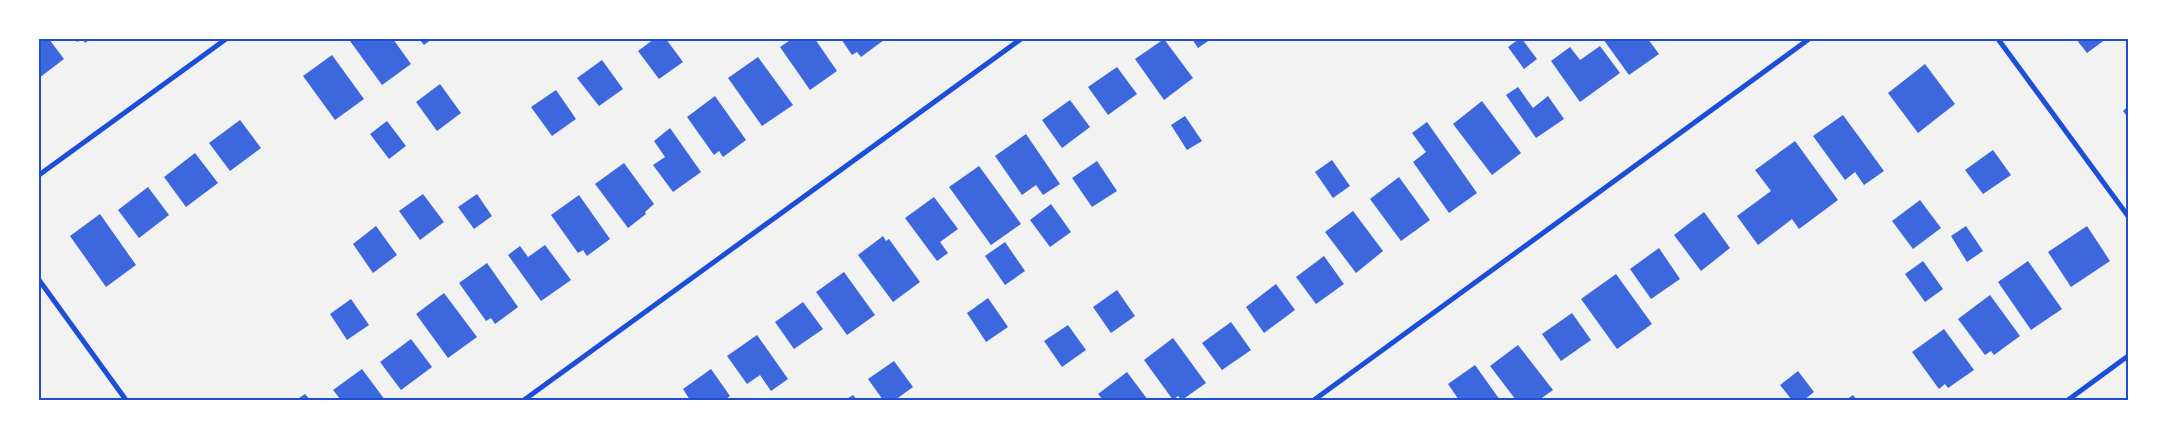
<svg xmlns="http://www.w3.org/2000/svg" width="2167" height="439" viewBox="0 0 2167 439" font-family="Lato,sans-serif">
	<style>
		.building { fill: #3d67dc }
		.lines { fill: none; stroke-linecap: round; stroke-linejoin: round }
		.minor { stroke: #1d4ed8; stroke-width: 5 }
		.neatline { fill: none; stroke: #1d4ed8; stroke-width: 2 }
	</style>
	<rect width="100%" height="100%" fill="#f2f2f2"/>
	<path class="building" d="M 39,39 L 49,39 L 64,59 L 39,78 Z
		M 75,39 L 90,39 L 85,43 L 82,39 L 77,42 Z
		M 353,39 L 393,39 L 411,64 L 382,85 L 350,41 Z
		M 419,39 L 432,39 L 424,45 Z
		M 654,39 L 666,39 L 683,62 L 659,79 L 638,51 Z
		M 792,39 L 815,39 L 837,71 L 810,90 L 780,47 Z
		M 841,39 L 883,39 L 884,40 L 861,57 L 857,52 L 852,55 Z
		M 1164,39 L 1193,78 L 1164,100 L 1135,59 Z
		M 1192,39 L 1211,39 L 1198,48 Z
		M 1519,39 L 1522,39 L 1537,59 L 1524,69 L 1508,47 Z
		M 1603,39 L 1648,39 L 1659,54 L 1629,75 Z
		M 2076,39 L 2106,39 L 2087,53 Z
		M 1600,46 L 1620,73 L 1580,102 L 1551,61 L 1570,47 L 1580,60 Z
		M 332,55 L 364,99 L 335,120 L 303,76 Z
		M 758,57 L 793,105 L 762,126 L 728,78 Z
		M 602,60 L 623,89 L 599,106 L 577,78 Z
		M 1925,64 L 1955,104 L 1918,133 L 1888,93 Z
		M 1117,67 L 1137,94 L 1108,115 L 1088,87 Z
		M 440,84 L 461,113 L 437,131 L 416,102 Z
		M 1518,87 L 1533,108 L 1548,96 L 1564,119 L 1536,138 L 1506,95 Z
		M 556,90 L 576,119 L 552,136 L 531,107 Z
		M 715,96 L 746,140 L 723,157 L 719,151 L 714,155 L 687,117 Z
		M 1070,100 L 1090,127 L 1062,148 L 1042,120 Z
		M 1482,101 L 1521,153 L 1492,175 L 1453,124 Z
		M 2128,106 L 2128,118 L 2123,111 Z
		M 1843,115 L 1884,171 L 1864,185 L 1855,172 L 1845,180 L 1813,136 Z
		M 1185,116 L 1202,141 L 1187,150 L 1171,125 Z
		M 240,120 L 261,148 L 230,171 L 209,143 Z
		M 387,121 L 406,146 L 389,159 L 370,134 Z
		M 1427,122 L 1477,193 L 1449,213 L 1413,162 L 1426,152 L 1412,133 Z
		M 670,128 L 701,172 L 673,192 L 653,165 L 665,157 L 654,141 Z
		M 1026,134 L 1060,184 L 1043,195 L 1036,185 L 1022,195 L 995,156 Z
		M 1795,141 L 1838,200 L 1799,229 L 1792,219 L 1758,245 L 1737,216 L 1771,191 L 1755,170 Z
		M 1993,150 L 2011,175 L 1983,194 L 1965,170 Z
		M 195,153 L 218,183 L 186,207 L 164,177 Z
		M 1332,160 L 1350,186 L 1333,198 L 1315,172 Z
		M 1097,161 L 1117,191 L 1092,207 L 1072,178 Z
		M 624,163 L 654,204 L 645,212 L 646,214 L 628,228 L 595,184 Z
		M 979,166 L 1021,224 L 991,245 L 949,187 Z
		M 1399,177 L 1430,220 L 1401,241 L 1370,199 Z
		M 148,187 L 169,215 L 139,238 L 118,210 Z
		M 423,194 L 444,222 L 420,240 L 399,211 Z
		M 477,194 L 492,216 L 474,229 L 458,207 Z
		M 579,195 L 610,239 L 587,256 L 583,250 L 578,253 L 551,215 Z
		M 934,197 L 958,229 L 940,242 L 948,253 L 937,261 L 905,218 Z
		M 1920,200 L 1941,228 L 1913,249 L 1892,221 Z
		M 1051,204 L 1071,232 L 1050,247 L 1030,220 Z
		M 1353,211 L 1383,251 L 1356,273 L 1325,232 Z
		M 1704,212 L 1730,248 L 1701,271 L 1674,235 Z
		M 100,214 L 136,265 L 106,287 L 70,236 Z
		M 376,226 L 397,255 L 373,273 L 353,244 Z
		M 1966,226 L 1983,251 L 1967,262 L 1951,236 Z
		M 2087,226 L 2110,261 L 2071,287 L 2048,252 Z
		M 883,236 L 886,241 L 889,239 L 920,282 L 893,302 L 858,255 Z
		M 1005,242 L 1025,271 L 1005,285 L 985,256 Z
		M 545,245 L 571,280 L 541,301 L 508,255 L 520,246 L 528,257 Z
		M 1659,248 L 1680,279 L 1651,299 L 1630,269 Z
		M 1324,256 L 1344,284 L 1316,304 L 1296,277 Z
		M 1923,261 L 1943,289 L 1925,302 L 1905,274 Z
		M 2028,261 L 2062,309 L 2031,330 L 1998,282 Z
		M 487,263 L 518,307 L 495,324 L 491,318 L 486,321 L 459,283 Z
		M 844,272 L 875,315 L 847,335 L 816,292 Z
		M 1616,274 L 1652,324 L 1617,349 L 1581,299 Z
		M 1276,284 L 1295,310 L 1264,333 L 1246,307 Z
		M 1117,290 L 1135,316 L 1111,333 L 1093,307 Z
		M 444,293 L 477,337 L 448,358 L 416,314 Z
		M 1990,295 L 2020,336 L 1994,355 L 1991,351 L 1985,355 L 1958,319 Z
		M 988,298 L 1008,327 L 986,342 L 967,313 Z
		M 351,299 L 369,325 L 347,340 L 330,314 Z
		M 803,302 L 823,329 L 794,349 L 775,322 Z
		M 1572,313 L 1591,340 L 1561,361 L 1542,334 Z
		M 1231,322 L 1251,350 L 1222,370 L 1202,343 Z
		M 1068,325 L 1086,350 L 1062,367 L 1044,341 Z
		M 1944,329 L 1974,370 L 1948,388 L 1945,384 L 1939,389 L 1912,352 Z
		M 757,335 L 788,379 L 771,391 L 760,375 L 747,384 L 727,356 Z
		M 1173,338 L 1206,383 L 1182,400 L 1178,396 L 1173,400 L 1144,360 Z
		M 411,339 L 432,367 L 401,390 L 380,362 Z
		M 1518,345 L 1553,390 L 1539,400 L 1516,400 L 1490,366 Z
		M 894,361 L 913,387 L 895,400 L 883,400 L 868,379 Z
		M 1475,365 L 1500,400 L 1459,400 L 1448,384 Z
		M 362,369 L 385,400 L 341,400 L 333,390 Z
		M 711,369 L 730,396 L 725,400 L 690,400 L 683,389 Z
		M 1798,371 L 1814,392 L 1804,400 L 1792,400 L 1780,385 Z
		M 1127,372 L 1148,400 L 1103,400 L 1098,394 Z
		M 305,394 L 310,400 L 296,400 Z
		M 853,395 L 857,400 L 845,400 Z
		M 1853,395 L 1857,400 L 1846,400 Z"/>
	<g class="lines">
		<path class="minor" d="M 1998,39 L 2128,216
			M 39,175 L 226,39
			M 39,280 L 126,400
			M 524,400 L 1021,39
			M 1314,400 L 1809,39
			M 2068,400 L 2128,356"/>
	</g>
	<rect width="2167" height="439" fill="none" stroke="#ffffff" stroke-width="80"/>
	<rect x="40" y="40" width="2087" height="359" class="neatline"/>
</svg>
